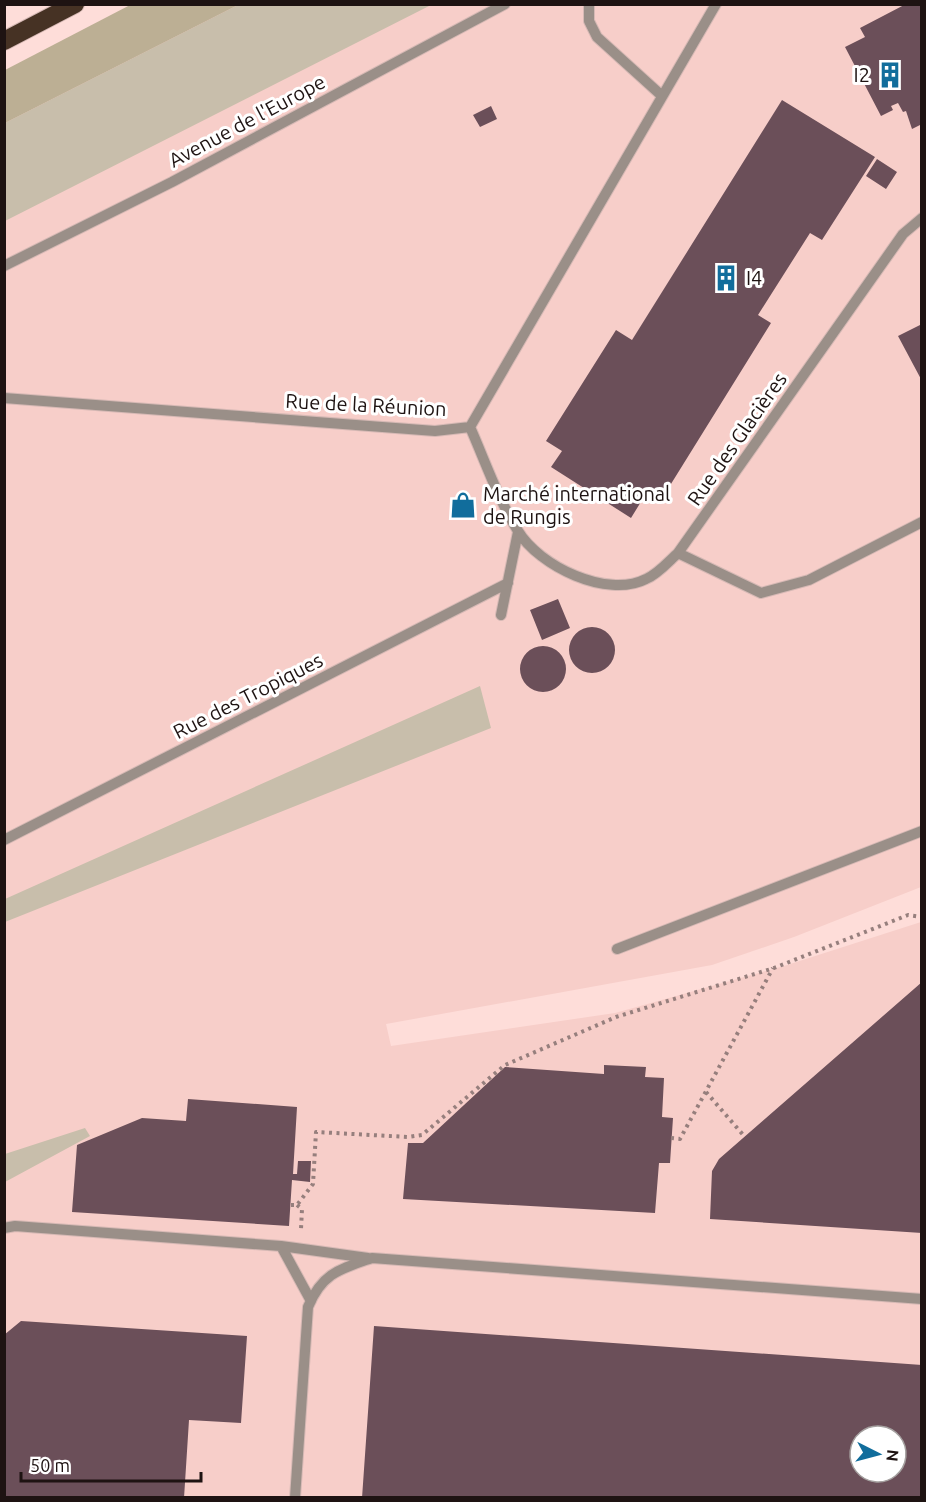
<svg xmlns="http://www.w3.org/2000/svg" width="926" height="1502" viewBox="0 0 926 1502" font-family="Ubuntu,sans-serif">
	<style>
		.built { fill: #f7cec9; fill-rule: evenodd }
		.green { fill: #c8beab }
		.forest { fill: #bcaf94 }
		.building { fill: #6b4f59; fill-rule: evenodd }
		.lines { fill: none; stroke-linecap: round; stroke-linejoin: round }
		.service-casing { stroke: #d6b9b5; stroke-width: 12 }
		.motorway-casing { stroke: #d6b9b5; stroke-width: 20 }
		.path { stroke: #967f7d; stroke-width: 4; stroke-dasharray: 3 4.5; stroke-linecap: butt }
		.service { stroke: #9a8f88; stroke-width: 10 }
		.motorway { stroke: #463224; stroke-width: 18 }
		.labels { text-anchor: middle; stroke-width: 6; stroke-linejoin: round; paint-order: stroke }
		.poi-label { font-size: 20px; fill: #1e1312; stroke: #fff; text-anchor: start }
		.street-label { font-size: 20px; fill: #1e1312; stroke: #fff }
	</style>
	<rect width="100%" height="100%" fill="#feddd9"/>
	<path class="built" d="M 238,5 L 921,5 L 921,887 L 794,937 L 712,965 L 386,1024 L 391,1046 L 615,1013 L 784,966 L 921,922 L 921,1497 L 5,1498 L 5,123 ZM 860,1436 L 896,1436 L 896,1472 L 860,1472 Z"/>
	<path class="green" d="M 238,5 L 431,5 L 5,221 L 5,123 Z
		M 480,686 L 491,728 L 5,922 L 5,899 Z
		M 85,1128 L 90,1136 L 5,1182 L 5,1154 Z"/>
	<path class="forest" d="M 132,4 L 238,5 L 5,123 L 5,70 Z"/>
	<path class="building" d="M 906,4 L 922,4 L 922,124 L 912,129 L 906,111 L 903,112 L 898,103 L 891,106 L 893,110 L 881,116 L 845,47 L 865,37 L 860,28 Z
		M 782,100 L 875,157 L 822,240 L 810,233 L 758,315 L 771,323 L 661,500 L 647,492 L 631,518 L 551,467 L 562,451 L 546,441 L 616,330 L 632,340 Z
		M 491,106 L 497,119 L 480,127 L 473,115 Z
		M 877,159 L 897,172 L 886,189 L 866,176 Z
		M 922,324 L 922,381 L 898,336 Z
		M 558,599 L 570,628 L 542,640 L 530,610 Z
		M569 650a23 23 0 1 1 46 0a23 23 0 1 1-46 0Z
		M520 669a23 23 0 1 1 46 0a23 23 0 1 1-46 0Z
		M 922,982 L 922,1233 L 710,1219 L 712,1171 L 719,1159 Z
		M 604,1065 L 646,1067 L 645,1077 L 664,1078 L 662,1117 L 673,1118 L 670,1163 L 659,1163 L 655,1213 L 403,1199 L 408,1143 L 423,1143 L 505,1067 L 604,1074 Z
		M 188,1099 L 297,1107 L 293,1174 L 297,1174 L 298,1161 L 311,1161 L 310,1182 L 292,1180 L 289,1226 L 72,1212 L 77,1145 L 142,1118 L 186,1121 Z
		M 21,1321 L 247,1336 L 241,1423 L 189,1420 L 184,1498 L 4,1498 L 4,1335 Z
		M 374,1326 L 922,1365 L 922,1498 L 362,1498 ZM 860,1436 L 896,1436 L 896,1472 L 860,1472 Z"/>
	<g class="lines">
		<g class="service-casing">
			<path id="service" d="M 589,4 L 589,21 L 597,37 L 661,95
				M 4,266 L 172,182 L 505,4
				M 4,398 L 435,431 L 470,427 L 716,4
				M 470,427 C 485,461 498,499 518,531 C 539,566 607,599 646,579 C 658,574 669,561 678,553 L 903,234 L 922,218
				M 678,553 L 761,593 L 809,580 L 922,522
				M 501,615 L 518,532
				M 4,840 L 508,583
				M 617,949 L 922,831
				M 4,1228 L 15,1226 L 281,1246 L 368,1258
				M 281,1246 L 311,1301
				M 295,1498 L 308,1307 C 322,1273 340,1269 372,1258 L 922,1299"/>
		</g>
		<g class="motorway-casing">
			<path id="motorway" d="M 4,41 L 75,4"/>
		</g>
		<path class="path" d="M 706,1092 L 745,1137
			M 671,1138 L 680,1139 L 773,968
			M 291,1205 L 297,1205 L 313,1184 L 316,1132 L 408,1137 L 422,1135 L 505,1065 L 616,1017 L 774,968 L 908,915 L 922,917
			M 297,1205 L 302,1209 L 301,1229"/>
		<use href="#service" class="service"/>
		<use href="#motorway" class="motorway"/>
	</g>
	<defs>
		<g id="building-bare" transform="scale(2.07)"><path d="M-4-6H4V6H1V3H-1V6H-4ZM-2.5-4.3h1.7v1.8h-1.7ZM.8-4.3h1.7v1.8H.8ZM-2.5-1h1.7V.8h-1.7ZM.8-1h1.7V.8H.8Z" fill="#116d9c" stroke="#fff" stroke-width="2.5" paint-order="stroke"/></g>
		<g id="shop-bare" transform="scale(2.07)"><path d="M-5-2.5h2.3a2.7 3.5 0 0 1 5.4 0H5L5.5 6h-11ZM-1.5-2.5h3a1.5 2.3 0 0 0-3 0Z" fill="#116d9c" stroke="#fff" stroke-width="2.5" paint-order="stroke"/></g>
	</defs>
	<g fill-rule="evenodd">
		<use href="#building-bare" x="890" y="75"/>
		<use href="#building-bare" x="726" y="278"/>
		<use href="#shop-bare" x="463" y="505"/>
	</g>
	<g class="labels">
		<g class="poi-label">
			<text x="870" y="82" text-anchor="end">I2</text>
			<text x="746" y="285">I4</text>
			<text x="483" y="501">Marché international<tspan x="483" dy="23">de Rungis</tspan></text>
		</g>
		<g class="street-label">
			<text transform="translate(247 121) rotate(-28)" y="7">Avenue de l'Europe</text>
			<text transform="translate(366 405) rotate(3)" y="7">Rue de la Réunion</text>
			<text transform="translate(737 439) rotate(-55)" y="7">Rue des Glacières</text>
			<text transform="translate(248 696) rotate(-27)" y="7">Rue des Tropiques</text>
		</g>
	</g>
	<rect width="926" height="1502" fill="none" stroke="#1e1312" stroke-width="12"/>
	<g transform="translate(878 1454) rotate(96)"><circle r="28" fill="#ffffff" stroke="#a5a1a0" stroke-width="1.5"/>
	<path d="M0-4.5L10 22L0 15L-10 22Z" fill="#116d9c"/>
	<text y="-9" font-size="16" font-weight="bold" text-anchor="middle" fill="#1e1312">N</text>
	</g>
	<path d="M21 1472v9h180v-9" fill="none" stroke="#1e1312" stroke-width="3"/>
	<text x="30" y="1472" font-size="18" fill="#1e1312" stroke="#ffffff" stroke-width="4.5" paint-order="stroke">50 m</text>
</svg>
